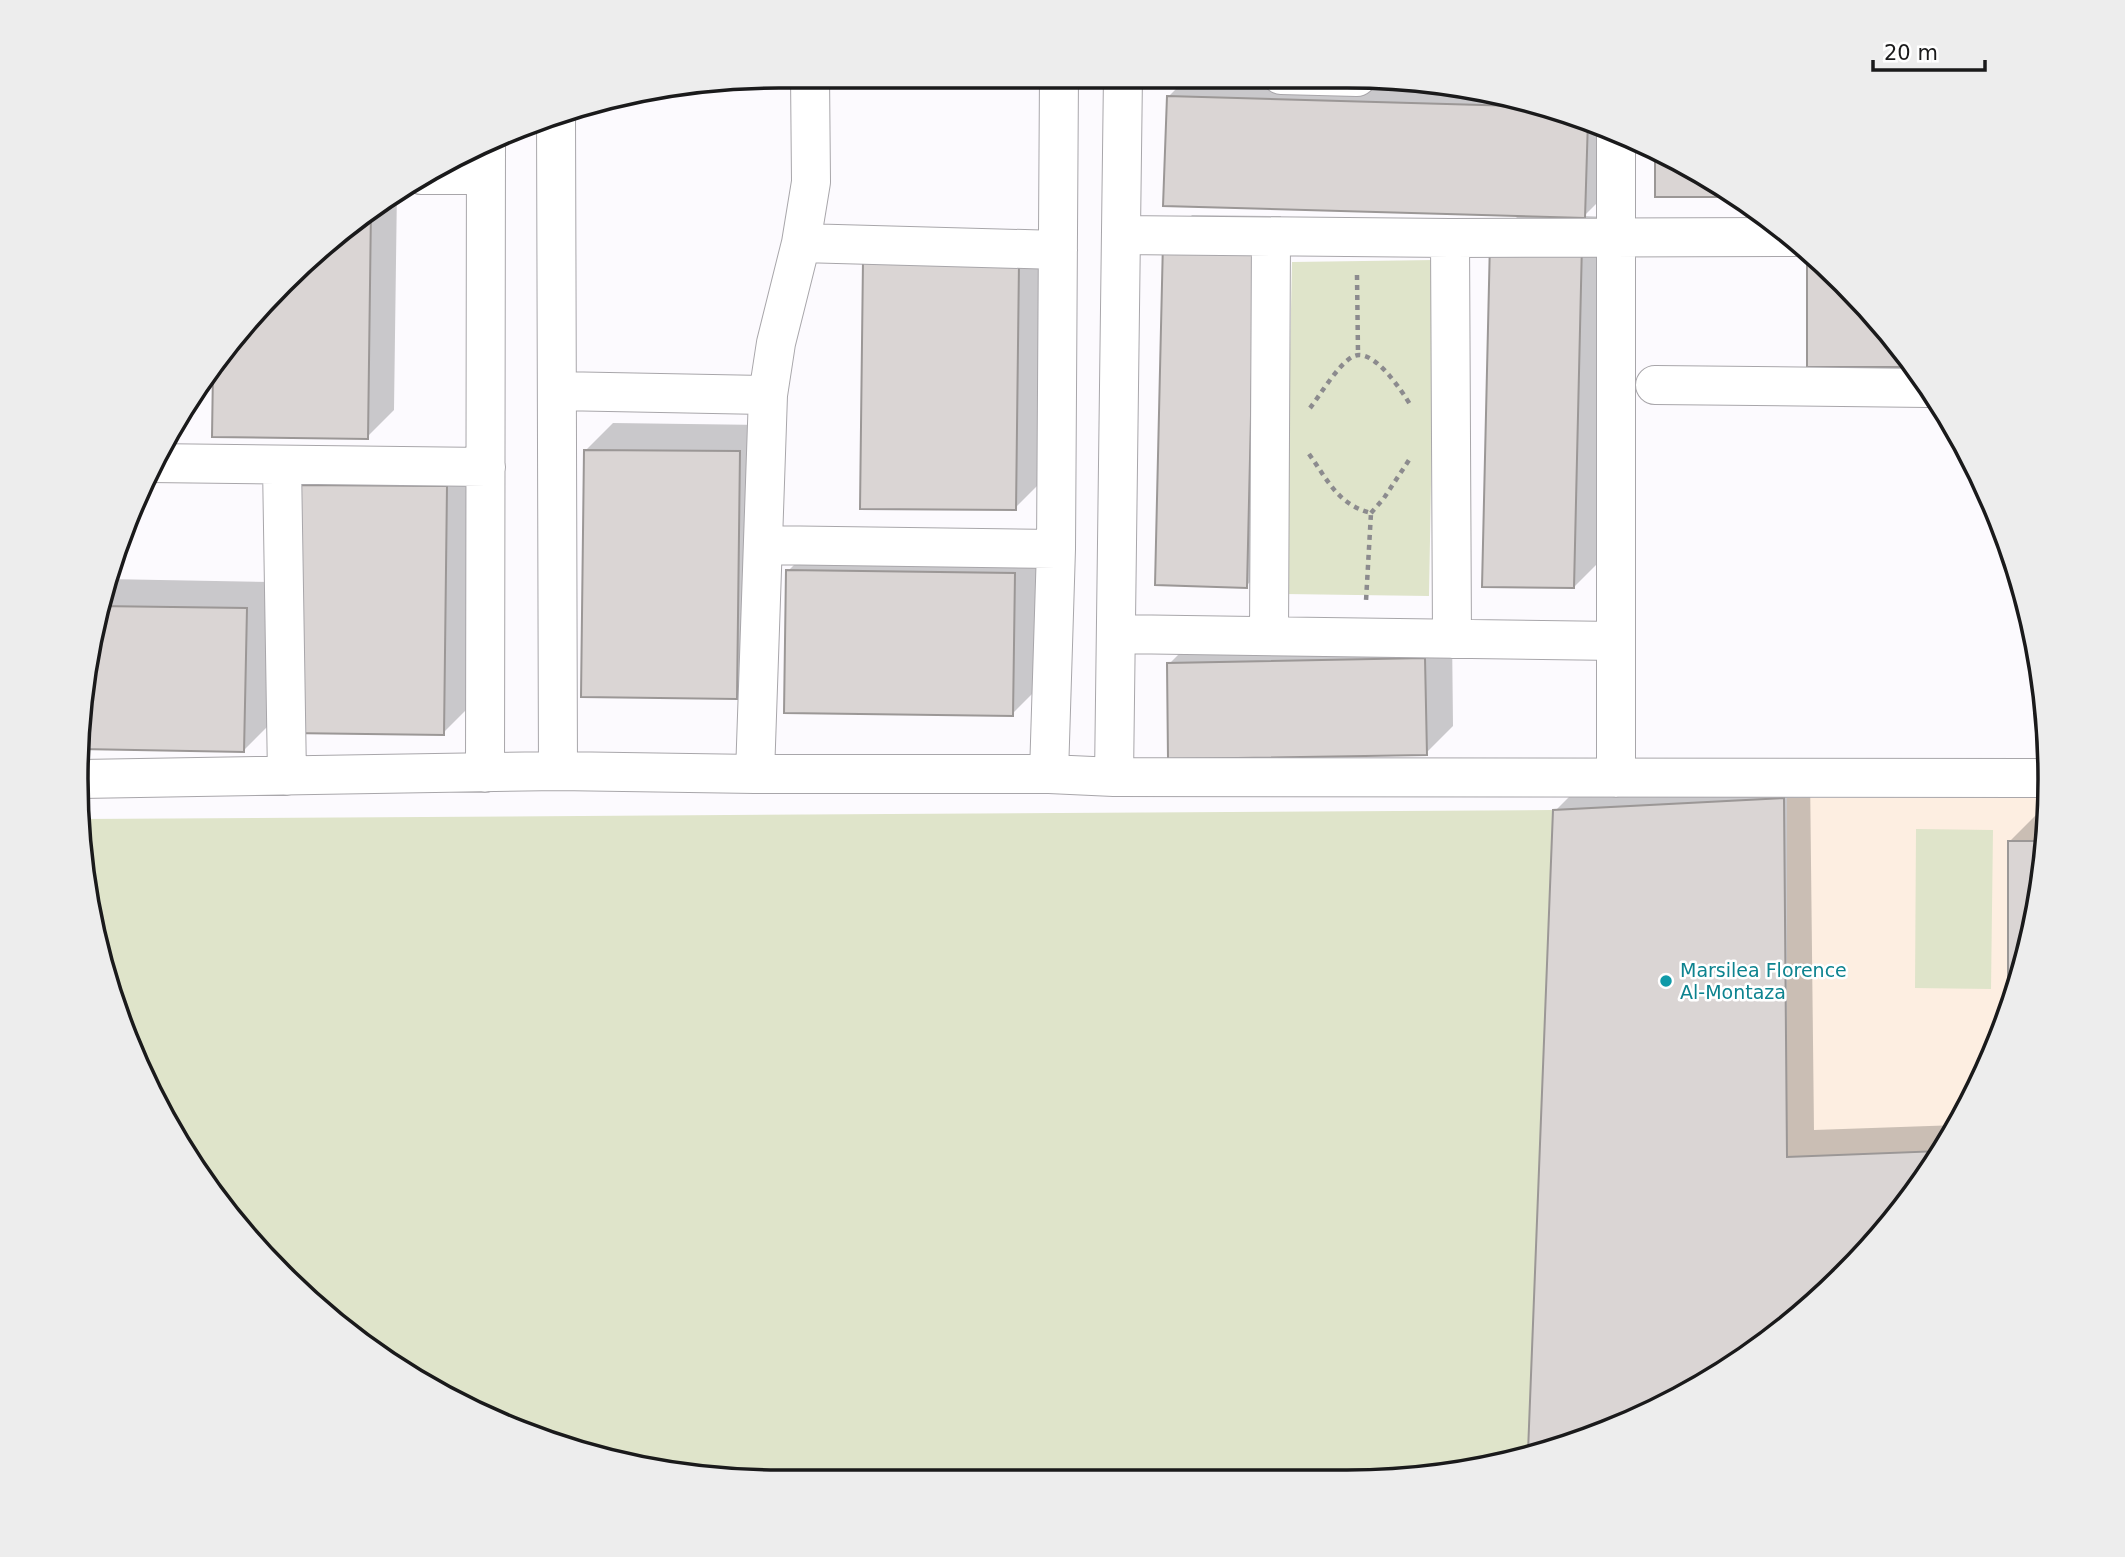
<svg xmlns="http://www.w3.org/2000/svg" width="2125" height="1557" viewBox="0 0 2125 1557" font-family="'DejaVu Sans',sans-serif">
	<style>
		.education { fill: #fdeee1 }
		.green { fill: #dfe4ca }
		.shadow { fill: #0003 }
		.building { fill: #dad5d4; stroke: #9b9796; stroke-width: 2 }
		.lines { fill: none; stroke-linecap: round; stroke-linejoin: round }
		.minor-casing { stroke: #a8a6aa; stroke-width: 40 }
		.path { stroke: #8c8b8e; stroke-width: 4.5; stroke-dasharray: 5 5; stroke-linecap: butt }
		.minor { stroke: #fff; stroke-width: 38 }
		.culture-dot { fill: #0f9aa8; stroke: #fff; stroke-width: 2.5 }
		.labels { text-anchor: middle; stroke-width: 5; stroke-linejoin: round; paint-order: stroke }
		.culture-label { font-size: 19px; fill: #0d838f; stroke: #fff; text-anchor: start }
		.rim { fill: none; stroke: #1a1a1b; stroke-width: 3.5 }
	</style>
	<rect width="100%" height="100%" fill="#fcfafe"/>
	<path class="education" d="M 2046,797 L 2044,870 L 2013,1004 L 1956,1130 L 1940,1151 L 1787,1157 L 1787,798 Z"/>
	<path class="green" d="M 1435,260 L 1429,596 L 1285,594 L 1292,262 Z
		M 1553,810 L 1528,1452 L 1439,1476 L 732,1480 L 596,1458 L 427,1388 L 315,1307 L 221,1207 L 129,1047 L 81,870 L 81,819 Z
		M 1916,829 L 1993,830 L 1991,989 L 1915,988 Z"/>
	<path class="shadow" d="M 1190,75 L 1347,75 L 1528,99 L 1613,128 L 1611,189 L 1584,216 L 1609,217 L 1601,560 L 1574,587 L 1492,242 L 1520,214 L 1168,97 Z
		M 397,188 L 394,410 L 367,437 L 214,436 L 214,368 L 250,315 L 388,194 Z
		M 1192,215 L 1281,216 L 1273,559 L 1246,586 L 1165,242 Z
		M 892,234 L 1045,236 L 1042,481 L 1015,508 Z
		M 613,423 L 767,425 L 763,670 L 736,697 L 586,450 Z
		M 320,458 L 473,460 L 470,706 L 443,733 L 293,485 Z
		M 815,544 L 1042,547 L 1039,687 L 1012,714 L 788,571 Z
		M 106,579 L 273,582 L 271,723 L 244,750 L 81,686 L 99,596 Z
		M 1452,632 L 1453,726 L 1426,753 L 1169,664 L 1196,637 Z
		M 1810,772 L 1814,1130 L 1958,1125 L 1875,1242 L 1775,1336 L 1616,1428 L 1530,1451 L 1555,811 L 1582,784 Z
		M 2036,815 L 2046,815 L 2044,870 L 2009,842 Z"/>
	<path class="building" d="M 1167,96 L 1552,107 L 1588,119 L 1585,218 L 1163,206 Z
		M 1655,150 L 1737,194 L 1742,197 L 1655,197 Z
		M 371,208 L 368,439 L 212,437 L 213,370 L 250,315 Z
		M 1163,241 L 1255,243 L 1247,588 L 1155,585 Z
		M 1490,241 L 1582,243 L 1574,588 L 1482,587 Z
		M 1807,258 L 1818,258 L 1904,350 L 1915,367 L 1807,367 Z
		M 863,260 L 1019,262 L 1016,510 L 860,509 Z
		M 584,450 L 740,451 L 737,699 L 581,697 Z
		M 291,485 L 447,486 L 444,735 L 288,733 Z
		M 786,570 L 1015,573 L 1013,716 L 784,713 Z
		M 97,606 L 247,608 L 244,752 L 81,749 L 81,686 Z
		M 1425,658 L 1427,755 L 1168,759 L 1167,663 Z
		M 1784,798 L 1787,1157 L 1940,1151 L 1875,1242 L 1775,1336 L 1616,1428 L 1528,1452 L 1553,810 Z
		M 2008,841 L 2045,841 L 2044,870 L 2013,1004 L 2008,1014 Z"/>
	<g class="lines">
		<g class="minor-casing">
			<path id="minor" d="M 1281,75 L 1357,77
				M 556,114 L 558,771
				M 1616,129 L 1616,778
				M 421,175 L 486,175
				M 1121,235 L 1450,238 L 1794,237
				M 1450,238 L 1452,639
				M 801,243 L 1058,250
				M 1655,385 L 1928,388
				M 557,391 L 768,395
				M 150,463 L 486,467
				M 282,465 L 287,776
				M 763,545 L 1056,549
				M 1117,634 L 1616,641
				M 1269,636 L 1271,237
				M 485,773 L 486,141
				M 755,774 L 768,395 L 776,343 L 801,243 L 811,182 L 810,75
				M 1049,774 L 1056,549 L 1059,75
				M 1114,777 L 1123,75
				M 81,779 L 558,771 L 755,774 L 1049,774 L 1114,777 L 2047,778"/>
		</g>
		<path class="path" d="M 1357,275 L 1358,354
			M 1310,408 C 1321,394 1337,366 1352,357 C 1372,345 1402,391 1411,406
			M 1309,454 C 1327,479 1338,505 1371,513 L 1366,601
			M 1371,513 L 1384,498 L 1411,457"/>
		<use href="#minor" class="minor"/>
	</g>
	<circle class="culture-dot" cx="1666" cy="981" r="7"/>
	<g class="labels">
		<g class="culture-label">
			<text x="1680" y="977">Marsilea Florence<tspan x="1680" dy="22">Al-Montaza</tspan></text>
		</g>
	</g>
	<path d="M0 0H2125V1557H0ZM779 88H1347A691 691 0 0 1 2038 779V779A691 691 0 0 1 1347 1470H779A691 691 0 0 1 88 779V779A691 691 0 0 1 779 88Z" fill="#ededed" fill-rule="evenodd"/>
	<path class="rim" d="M779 88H1347A691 691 0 0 1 2038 779V779A691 691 0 0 1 1347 1470H779A691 691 0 0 1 88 779V779A691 691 0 0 1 779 88Z"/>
	<path d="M1873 60v10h112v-10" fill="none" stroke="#1a1a1b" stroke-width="3.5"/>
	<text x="1884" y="60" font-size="21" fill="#1a1a1b" stroke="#ffffff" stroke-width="5" paint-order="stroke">20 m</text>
</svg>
